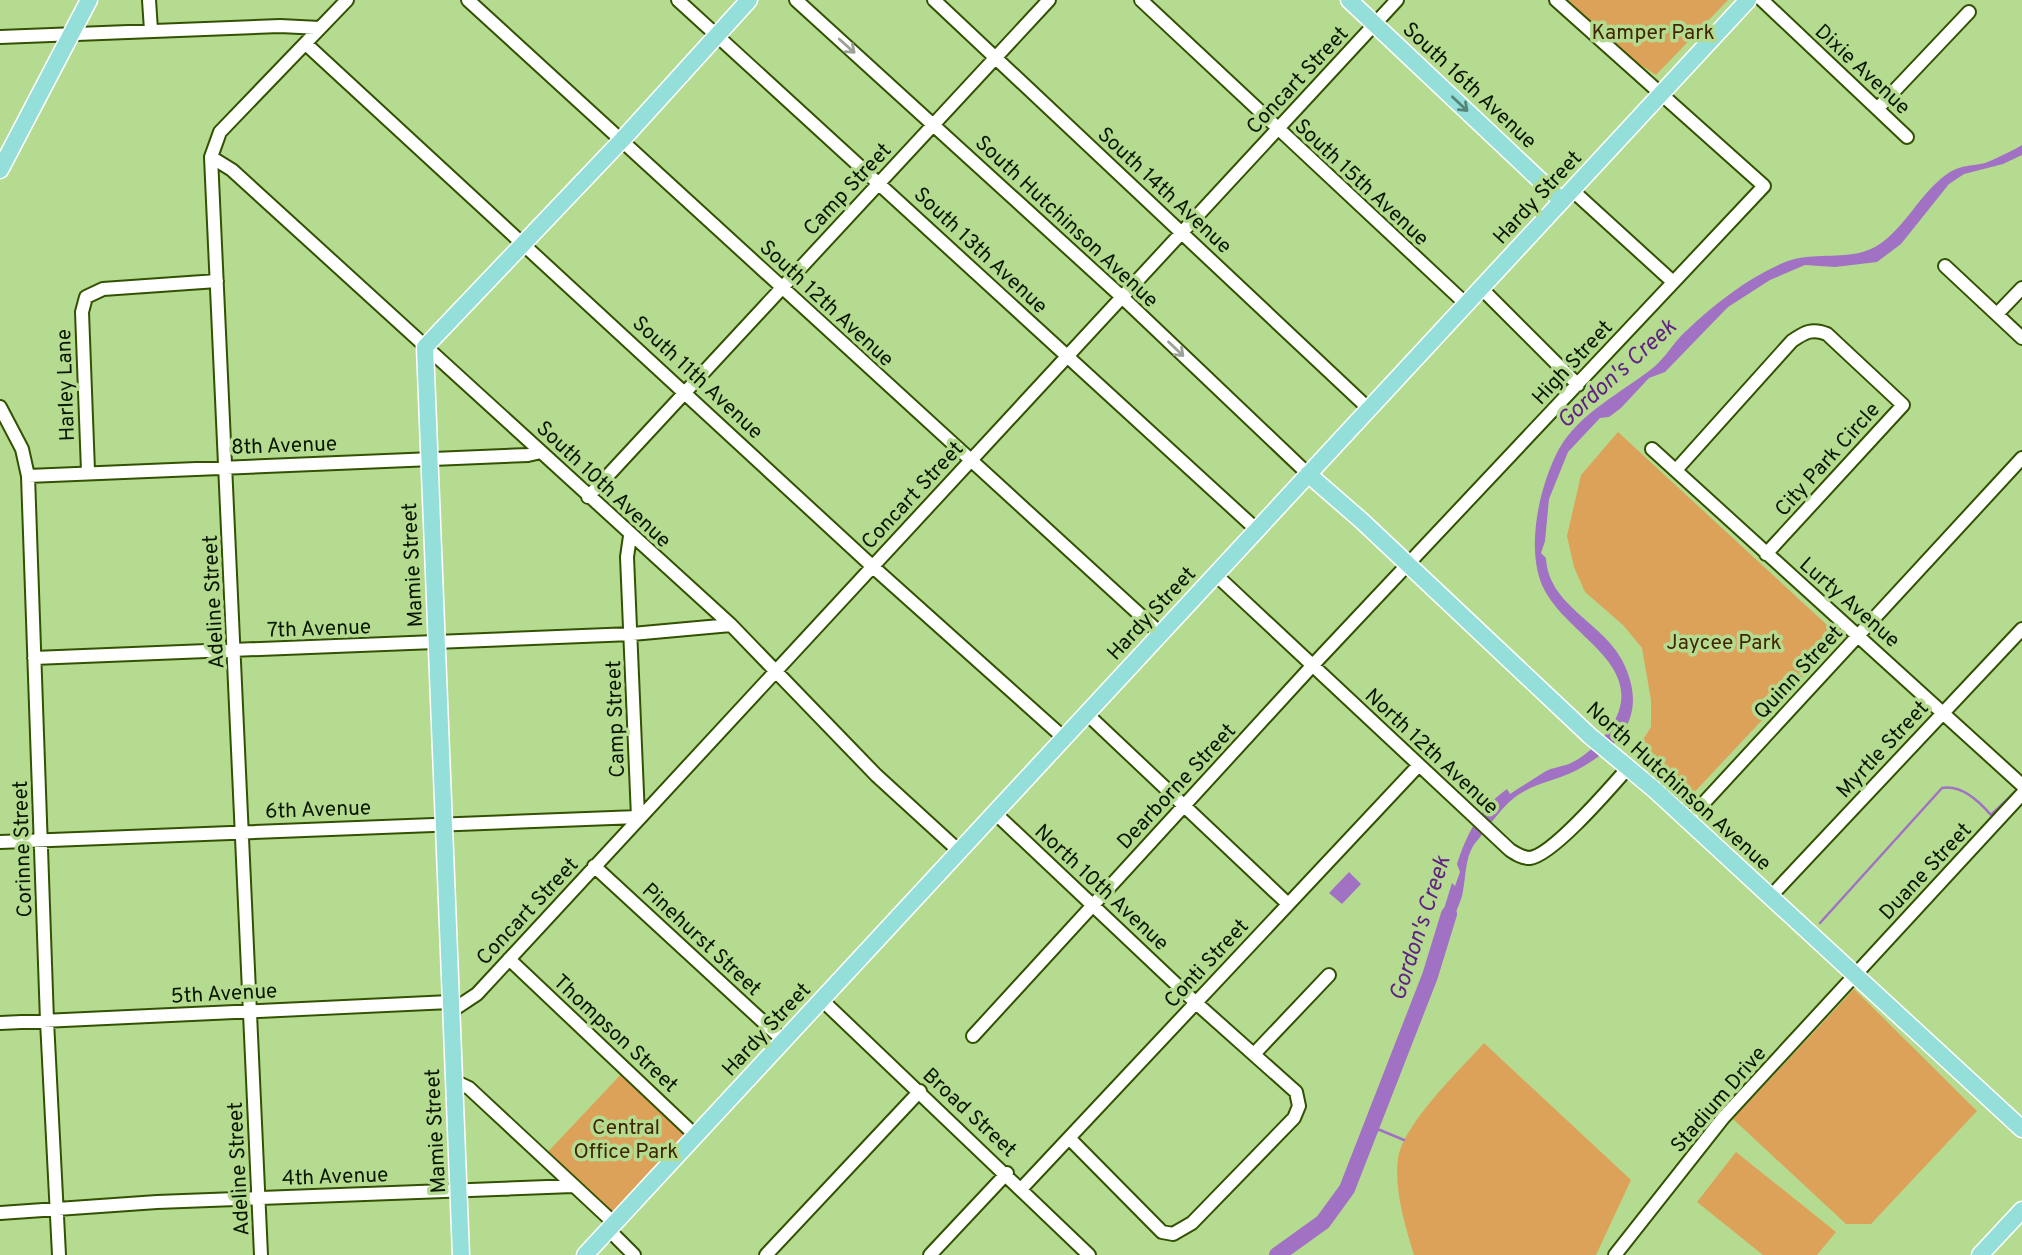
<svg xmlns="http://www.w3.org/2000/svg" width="2022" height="1255" viewBox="0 0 2022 1255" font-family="Overpass,sans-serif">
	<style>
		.green { fill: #dda25a }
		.water { fill: #a171c3 }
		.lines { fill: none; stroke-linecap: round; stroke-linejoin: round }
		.stream { stroke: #a171c3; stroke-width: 2.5 }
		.river { stroke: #a171c3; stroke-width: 16 }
		.minor-casing { stroke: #335201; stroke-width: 16 }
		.major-casing { stroke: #fff; stroke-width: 19 }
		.minor { stroke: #fff; stroke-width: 12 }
		.major { stroke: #94dfda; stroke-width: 16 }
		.oneway { stroke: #9da299 }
		.oneway2 { stroke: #568578 }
		.labels { text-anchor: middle; stroke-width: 7; stroke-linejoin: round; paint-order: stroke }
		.park-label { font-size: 21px; fill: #402600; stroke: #b5db90 }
		.street-label { font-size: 21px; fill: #0a1700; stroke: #b5db90 }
		.water-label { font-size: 23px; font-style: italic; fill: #612184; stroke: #b5db90 }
	</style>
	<rect width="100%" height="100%" fill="#b5db90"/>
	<path class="green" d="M 1568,0 L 1728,0 L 1656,75 L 1627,56 Z
		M 1618,432 L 1840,637 L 1688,799 L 1633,755 L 1651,727 L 1651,700 L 1642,648 L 1623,625 L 1585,592 L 1574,567 L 1567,536 L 1581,475 Z
		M 1854,989 L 1977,1111 L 1871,1224 L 1846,1224 L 1733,1119 Z
		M 1484,1043 L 1631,1180 L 1596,1255 L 1414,1255 C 1405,1226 1394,1190 1398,1159 C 1403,1124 1460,1070 1484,1043 Z
		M 626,1069 L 696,1136 L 614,1223 L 543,1157 Z
		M 1736,1152 L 1836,1232 L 1817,1255 L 1763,1255 L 1697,1202 Z"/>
	<path class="water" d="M 2022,145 L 2022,155 L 2003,164 L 1964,174 L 1949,184 L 1901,244 L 1877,262 L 1835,267 L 1805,265 L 1770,280 L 1728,307 L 1665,372 L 1649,378 L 1621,408 L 1609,417 L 1600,418 L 1568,452 L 1549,499 L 1545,541 L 1541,553 L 1546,558 C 1548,605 1602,622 1622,660 C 1649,713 1623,745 1577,770 C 1560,779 1540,782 1523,792 C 1504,802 1490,826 1476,842 C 1465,855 1466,877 1463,891 C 1462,901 1450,926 1443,933 L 1438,928 L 1452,883 L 1455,886 L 1460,872 L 1457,864 C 1467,833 1480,808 1507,789 L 1510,794 C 1522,786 1534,779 1546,771 C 1552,768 1559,767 1566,765 C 1578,761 1591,750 1600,741 C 1662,671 1573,642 1545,591 C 1524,553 1539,486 1559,449 C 1579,413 1623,392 1654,367 C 1666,357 1673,343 1685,332 C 1715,304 1746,279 1783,263 C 1812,250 1848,262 1875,247 C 1906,229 1920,191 1950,172 C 1962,165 1972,166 1985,163 C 1989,162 2018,148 2022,145 Z
		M 1349,872 L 1361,884 L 1342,904 L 1329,893 Z"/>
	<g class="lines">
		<path class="stream" d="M 1820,923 L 1942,788 C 1961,784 1979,801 1991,815 L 2014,793
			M 1371,1130 L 1380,1130 L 1404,1140"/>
		<path class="river" d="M 1277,1255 L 1323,1222 L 1347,1189 L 1430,976 L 1449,914"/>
		<g class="minor-casing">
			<path id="minor" d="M 149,0 L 151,30
				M 468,0 L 1161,634
				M 678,0 L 1257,530
				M 796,0 L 1122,297 L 1308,474
				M 934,0 L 1369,409
				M 1141,0 L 1466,304
				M 1762,0 L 1907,137
				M 0,37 L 280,26 L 320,28
				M 306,44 L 872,566 L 1064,738
				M 1879,107 L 1969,12
				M 211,157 L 232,170 L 731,625 L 876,775 L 959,851
				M 1572,190 L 1673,282
				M 1945,266 L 2022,338
				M 1481,288 L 1578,385
				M 1997,314 L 2022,288
				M 0,407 L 22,449 L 28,476 L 47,1021 L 59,1255
				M 1652,449 L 2022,785
				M 1676,470 L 1792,341 C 1805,332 1812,328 1827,334 L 1903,405 L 1766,554
				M 88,471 L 82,312 L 86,297 L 103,289 L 217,281
				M 28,476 L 528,455 L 541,452
				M 588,497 L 1049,0
				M 1216,575 L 1510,850 C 1516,854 1522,858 1530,858 C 1553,855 1611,787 1627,769
				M 34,658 L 632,634 L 731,625
				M 1087,714 L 1288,904
				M 995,813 L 1195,1002 L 1296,1092 L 1299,1106 L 1294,1118 L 1192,1223 L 1173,1234 L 1162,1232 L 1069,1138
				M 1688,820 L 2022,458
				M 0,842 L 638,817 L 627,557 L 630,536
				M 594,866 L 784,1041
				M 1771,896 L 2022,629
				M 509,959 L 696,1136
				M 822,1000 L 1089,1255
				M 450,1012 L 477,994 L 1397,0
				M 0,1023 L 450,1002
				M 973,1036 L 1312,666 L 1764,186 L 1556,0
				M 1254,1054 L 1329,975
				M 454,1081 L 469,1088 L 614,1223
				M 1022,1188 L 1419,765
				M 0,1213 L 157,1202 L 573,1186
				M 609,1230 L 634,1255
				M 261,1255 L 211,157 L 220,132 L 347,0
				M 766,1255 L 920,1091
				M 930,1255 L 1007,1173
				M 1615,1255 L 1723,1118 L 2022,794"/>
		</g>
		<g class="major-casing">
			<path id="major" d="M 1349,0 L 1562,201
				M 0,170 L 89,0
				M 1308,474 L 1362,521 L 1590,736 L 1656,791 L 2022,1129
				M 461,1255 L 425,347 L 622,140 L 749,0
				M 585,1255 L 1748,0
				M 1980,1255 L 2022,1210"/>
		</g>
		<use href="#minor" class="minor"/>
		<use href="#major" class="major"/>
	</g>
	<defs><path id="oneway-shaft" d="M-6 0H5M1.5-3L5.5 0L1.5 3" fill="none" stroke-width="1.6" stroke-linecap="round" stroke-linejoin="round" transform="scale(1.75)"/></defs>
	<g class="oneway">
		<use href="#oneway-shaft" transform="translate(847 46) rotate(42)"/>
		<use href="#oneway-shaft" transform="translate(1176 349) rotate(44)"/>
	</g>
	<use class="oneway2" href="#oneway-shaft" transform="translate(1460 104) rotate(43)"/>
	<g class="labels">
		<g class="park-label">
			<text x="1653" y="39">Kamper Park</text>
			<text x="1724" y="649">Jaycee Park</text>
			<text x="626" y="1134">Central<tspan x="626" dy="24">Office Park</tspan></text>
		</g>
		<g class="street-label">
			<text transform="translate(1863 69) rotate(43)" y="7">Dixie Avenue</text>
			<text transform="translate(1297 80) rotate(-47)" y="7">Concart Street</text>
			<text transform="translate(1470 85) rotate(43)" y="7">South 16th Avenue</text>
			<text transform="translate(1362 182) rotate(43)" y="7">South 15th Avenue</text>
			<text transform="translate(847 189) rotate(-47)" y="7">Camp Street</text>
			<text transform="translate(1165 190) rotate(43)" y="7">South 14th Avenue</text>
			<text transform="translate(1537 197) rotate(-47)" y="7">Hardy Street</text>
			<text transform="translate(1067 221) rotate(43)" y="7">South Hutchinson Avenue</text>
			<text transform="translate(981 250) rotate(43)" y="7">South 13th Avenue</text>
			<text transform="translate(827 303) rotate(43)" y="7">South 12th Avenue</text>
			<text transform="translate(1572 362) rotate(-47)" y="7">High Street</text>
			<text transform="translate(698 377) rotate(43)" y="7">South 11th Avenue</text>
			<text transform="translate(65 385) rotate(-92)" y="7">Harley Lane</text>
			<text transform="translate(284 445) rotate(-2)" y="7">8th Avenue</text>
			<text transform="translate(1827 459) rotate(-48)" y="7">City Park Circle</text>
			<text transform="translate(604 484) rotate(43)" y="7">South 10th Avenue</text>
			<text transform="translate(912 495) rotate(-47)" y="7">Concart Street</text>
			<text transform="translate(412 565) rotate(-93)" y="7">Mamie Street</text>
			<text transform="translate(213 602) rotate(-93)" y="7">Adeline Street</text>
			<text transform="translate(1850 602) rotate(41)" y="7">Lurty Avenue</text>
			<text transform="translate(1151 613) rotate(-47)" y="7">Hardy Street</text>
			<text transform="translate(319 628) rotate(-2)" y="7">7th Avenue</text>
			<text transform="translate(1798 672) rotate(-47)" y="7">Quinn Street</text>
			<text transform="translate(615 719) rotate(-92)" y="7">Camp Street</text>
			<text transform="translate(1882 749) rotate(-47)" y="7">Myrtle Street</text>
			<text transform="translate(1432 751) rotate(43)" y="7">North 12th Avenue</text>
			<text transform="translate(1176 786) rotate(-47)" y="7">Dearborne Street</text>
			<text transform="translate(1679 786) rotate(42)" y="7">North Hutchinson Avenue</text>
			<text transform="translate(318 809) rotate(-2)" y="7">6th Avenue</text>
			<text transform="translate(22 849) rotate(-92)" y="7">Corinne Street</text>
			<text transform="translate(1925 871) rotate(-47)" y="7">Duane Street</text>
			<text transform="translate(1102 887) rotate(43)" y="7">North 10th Avenue</text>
			<text transform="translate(527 911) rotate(-47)" y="7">Concart Street</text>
			<text transform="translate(702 939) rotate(43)" y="7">Pinehurst Street</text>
			<text transform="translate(1206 963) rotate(-47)" y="7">Conti Street</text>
			<text transform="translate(224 993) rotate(-3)" y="7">5th Avenue</text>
			<text transform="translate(766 1029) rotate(-47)" y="7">Hardy Street</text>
			<text transform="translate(616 1033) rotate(43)" y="7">Thompson Street</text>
			<text transform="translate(1718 1099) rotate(-49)" y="7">Stadium Drive</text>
			<text transform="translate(970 1112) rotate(43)" y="7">Broad Street</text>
			<text transform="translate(435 1131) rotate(-93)" y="7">Mamie Street</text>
			<text transform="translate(238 1169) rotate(-93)" y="7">Adeline Street</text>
			<text transform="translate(335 1176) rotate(-2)" y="7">4th Avenue</text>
		</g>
		<g class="water-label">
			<text transform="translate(1616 373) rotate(-42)" y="8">Gordon's Creek</text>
			<text transform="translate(1419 928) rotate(-72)" y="8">Gordon's Creek</text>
		</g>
	</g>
</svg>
